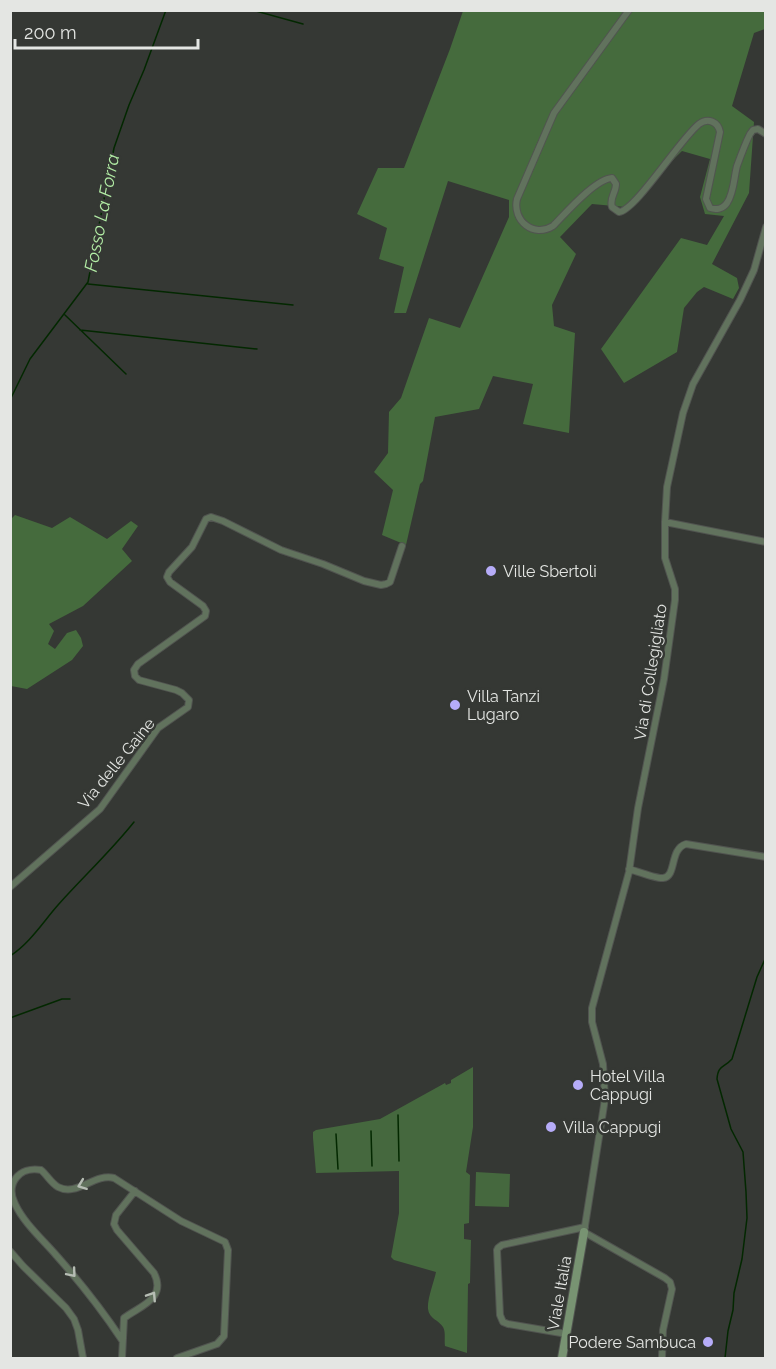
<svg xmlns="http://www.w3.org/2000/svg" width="776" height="1369" viewBox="0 0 776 1369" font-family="Raleway,sans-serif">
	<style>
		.green { fill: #45683e }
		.forest { fill: #456b3d }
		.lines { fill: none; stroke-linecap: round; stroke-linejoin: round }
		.stream { stroke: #032800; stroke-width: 1.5 }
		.street-casing { stroke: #515450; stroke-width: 8 }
		.secondary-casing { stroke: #515450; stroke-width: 10 }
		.street { stroke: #61725d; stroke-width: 6 }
		.secondary { stroke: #789372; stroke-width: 8 }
		.oneway { stroke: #b6bdb4 }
		.poi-dot { fill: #b6acf8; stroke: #353834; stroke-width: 2 }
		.labels { text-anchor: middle; stroke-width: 5; stroke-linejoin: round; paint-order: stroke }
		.poi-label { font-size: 16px; fill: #e4e6e3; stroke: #353834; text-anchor: start }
		.street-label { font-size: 16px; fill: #e4e6e3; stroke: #353834 }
		.water-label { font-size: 18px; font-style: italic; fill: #b3eea6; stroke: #353834 }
	</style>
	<rect width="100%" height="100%" fill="#353834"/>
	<path class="green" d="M 473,1067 L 473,1127 L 466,1172 L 470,1175 L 469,1223 L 464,1224 L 464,1239 L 471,1240 L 470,1283 L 468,1284 L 467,1353 L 445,1346 C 444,1340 446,1332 443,1327 C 439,1320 429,1319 428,1309 C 427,1299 434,1282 436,1272 L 394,1260 L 391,1257 L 399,1213 L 399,1171 L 316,1173 L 313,1138 L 313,1132 L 316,1130 L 380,1119 L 445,1083 L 446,1085 L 451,1083 L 451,1080 Z
		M 476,1172 L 510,1174 L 509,1207 L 475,1206 Z"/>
	<path class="forest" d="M 463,11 L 765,11 L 765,29 L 754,33 L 732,106 L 754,122 L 749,193 L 712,264 L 737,278 L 739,288 L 733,299 L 704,287 L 697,292 L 684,308 L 677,352 L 624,383 L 601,349 L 681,238 L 707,245 L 724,216 L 705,214 L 700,197 L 710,159 L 682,151 L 625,207 L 592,204 L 560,237 L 576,254 L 552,305 L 554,326 L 575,333 L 569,433 L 523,424 L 533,384 L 493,376 L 479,409 L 435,417 L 423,481 L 420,484 L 406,545 L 382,535 L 393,490 L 374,472 L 388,453 L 389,412 L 401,398 L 429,318 L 460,328 L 509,217 L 509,200 L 448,181 L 406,313 L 394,313 L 404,267 L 379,259 L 387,228 L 357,214 L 378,168 L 404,168 L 450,49 Z
		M 15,515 L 52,528 L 70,517 L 107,539 L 131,521 L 138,526 L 122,549 L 132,561 L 83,606 L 49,624 L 54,631 L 48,644 L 55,649 L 67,633 L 76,630 L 81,638 L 83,646 L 72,660 L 27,689 L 11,686 L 11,687 L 10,520 Z"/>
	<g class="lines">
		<path class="stream" d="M 252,10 L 303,24
			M 88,284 L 293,305
			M 65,315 L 126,374
			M 80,330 L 257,349
			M 10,400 L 30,359 L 88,282 L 114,148 L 129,105 L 144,70 L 166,10
			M 10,956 C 30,943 43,922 58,905 C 83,877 111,851 134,822
			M 10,1018 L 62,999 L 70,999
			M 398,1115 L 399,1161
			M 371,1131 L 372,1166
			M 336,1134 L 338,1169
			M 725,1358 L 728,1331 L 733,1310 L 734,1293 L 742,1259 L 747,1218 L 746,1192 L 743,1152 L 731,1129 L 717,1079 C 718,1065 724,1068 732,1059 L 757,977 L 766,957"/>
		<g class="street-casing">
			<path id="street" d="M 629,10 L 554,113 L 517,199 C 512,221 534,238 553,226 C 565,214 595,179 612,178 L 616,184 C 616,193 609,198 612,207 L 619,212 C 636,210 680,139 699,124 C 708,117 718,122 720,132 L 706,199 L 710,208 C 716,210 723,209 727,203 C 734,193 734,177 737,166 C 741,155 745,144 750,134 L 753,130 L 758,129 L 766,134
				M 665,522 L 766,542
				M 629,869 C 636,871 657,879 663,878 C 677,877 669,849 686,844 L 766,857
				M 10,887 L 100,809 L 158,728 L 188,707 L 189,700 L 182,693 L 176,690 L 139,680 L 135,676 L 134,670 L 138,664 L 205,616 L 206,611 L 203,606 L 170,582 L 167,577 L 169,572 L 192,547 L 206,519 L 211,517 L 223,521 L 281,550 L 323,564 L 364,581 L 381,585 L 386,584 L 390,582 L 402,546
				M 10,1251 L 23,1266 L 66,1308 L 74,1319 L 78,1330 L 83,1358
				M 567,1334 L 508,1324 L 503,1322 L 500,1315 L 497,1250 L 498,1248 L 502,1245 L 585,1227
				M 122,1340 C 102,1310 80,1282 56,1255 C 42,1239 24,1223 15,1204 C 5,1184 19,1166 41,1170 C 47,1175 51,1183 58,1187 C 77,1197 94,1173 114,1178 L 181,1221 L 225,1242 L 228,1250 L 224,1336 L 217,1344 L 177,1358
				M 122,1358 L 124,1318 C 140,1306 167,1299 154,1273 L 117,1230 L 114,1224 L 116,1215 L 135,1191
				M 662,1358 L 663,1330 L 672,1289 L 670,1282 L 665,1278 L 584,1232 L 605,1099 L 603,1064 L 592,1022 L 592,1008 L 629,872 L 638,808 L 664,679 L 675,600 L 675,589 L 665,558 L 665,522 L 667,487 L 683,413 L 693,384 L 740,300 L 754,270 L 766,227"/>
		</g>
		<g class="secondary-casing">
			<path id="secondary" d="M 562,1358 L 584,1232"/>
		</g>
		<use href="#street" class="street"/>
		<use href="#secondary" class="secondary"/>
	</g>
	<defs><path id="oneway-chevron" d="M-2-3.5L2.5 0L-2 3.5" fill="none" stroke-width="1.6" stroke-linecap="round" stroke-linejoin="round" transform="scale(1.5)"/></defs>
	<g class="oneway">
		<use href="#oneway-chevron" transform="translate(82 1185) rotate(159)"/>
		<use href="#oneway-chevron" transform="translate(72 1273) rotate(50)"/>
		<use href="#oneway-chevron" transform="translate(152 1296) rotate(-57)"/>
	</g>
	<g class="poi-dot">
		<circle cx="491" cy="571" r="6"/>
		<circle cx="455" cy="705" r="6"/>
		<circle cx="578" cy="1085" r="6"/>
		<circle cx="551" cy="1127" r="6"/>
		<circle cx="708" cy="1342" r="6"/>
	</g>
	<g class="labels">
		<g class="poi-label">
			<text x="503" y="577">Ville Sbertoli</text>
			<text x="467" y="702">Villa Tanzi<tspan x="467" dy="18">Lugaro</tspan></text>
			<text x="590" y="1082">Hotel Villa<tspan x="590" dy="18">Cappugi</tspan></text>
			<text x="563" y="1133">Villa Cappugi</text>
			<text x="696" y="1348" text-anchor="end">Podere Sambuca</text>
		</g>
		<g class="street-label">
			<text transform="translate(650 672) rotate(-81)" y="6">Via di Collegigliato</text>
			<text transform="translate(116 763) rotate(-51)" y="6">Via delle Gaine</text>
			<text transform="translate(559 1293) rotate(-80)" y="6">Viale Italia</text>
		</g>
		<g class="water-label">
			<text transform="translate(102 213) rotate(-79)" y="6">Fosso La Forra</text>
		</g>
	</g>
	<rect width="776" height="1369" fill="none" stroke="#e4e6e3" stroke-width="24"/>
	<path d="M15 39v9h183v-9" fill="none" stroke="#e4e6e3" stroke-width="3"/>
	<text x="24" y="39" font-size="18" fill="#e4e6e3" stroke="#353834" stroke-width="4.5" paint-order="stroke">200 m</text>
</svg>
